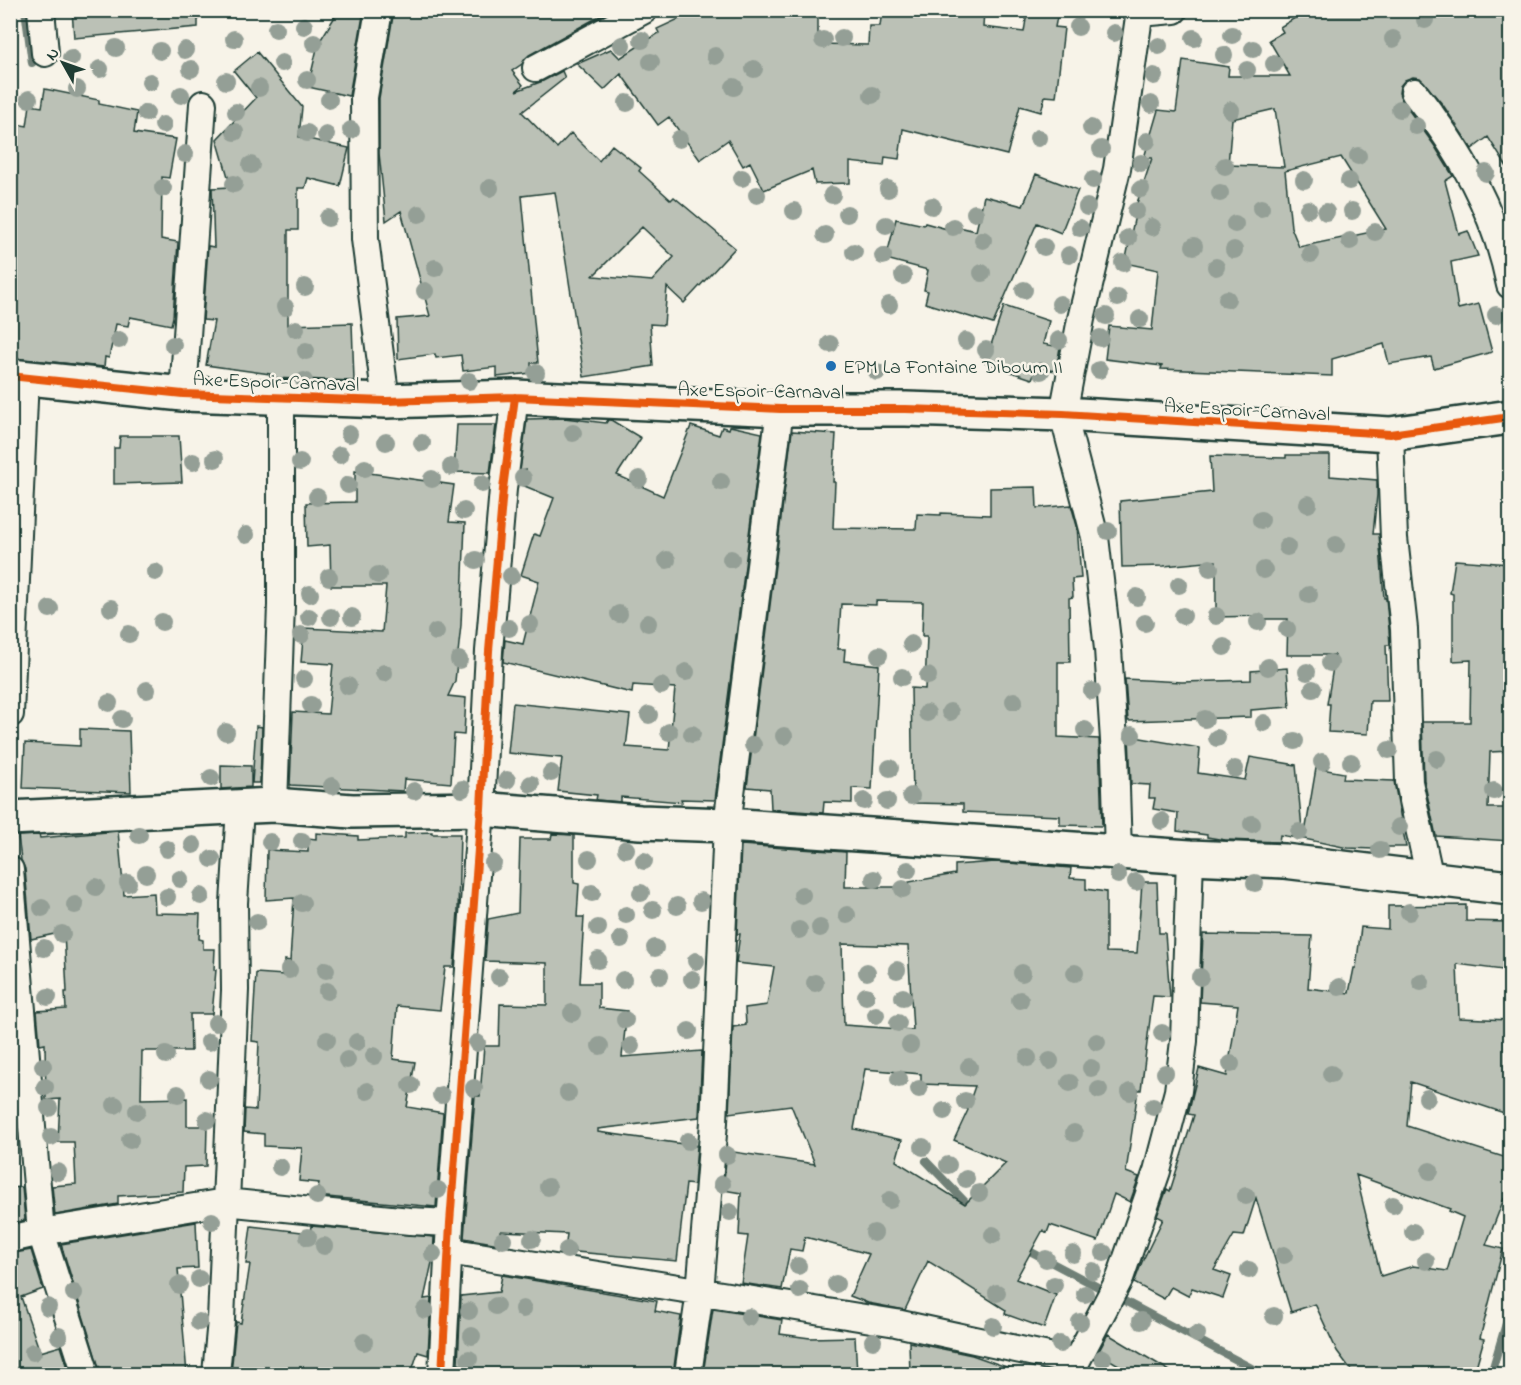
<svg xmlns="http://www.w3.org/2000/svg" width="1521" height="1385" viewBox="0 0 1521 1385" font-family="'Indie Flower',sans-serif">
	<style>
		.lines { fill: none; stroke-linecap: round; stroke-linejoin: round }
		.stream { stroke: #6f8077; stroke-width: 8 }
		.building { fill: #bbc1b6; stroke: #1f3d34; stroke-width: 1.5; fill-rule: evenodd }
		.street-casing { stroke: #1f3d34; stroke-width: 30 }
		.secondary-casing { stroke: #1f3d34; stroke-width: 38 }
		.street { stroke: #f7f3e8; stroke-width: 26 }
		.secondary { stroke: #f7f3e8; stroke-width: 33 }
		.cycleway-casing { stroke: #f7f3e8; stroke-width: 11 }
		.cycleway { stroke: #e8590c; stroke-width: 8 }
		.tree { fill: #949f96 }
		.poi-dot { fill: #1f6fb2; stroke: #f7f3e8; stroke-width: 2 }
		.labels { text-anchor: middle; stroke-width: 5; stroke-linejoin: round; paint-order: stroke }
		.poi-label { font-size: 20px; fill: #1f3d34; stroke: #f7f3e8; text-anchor: start }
		.street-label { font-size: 20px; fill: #1f3d34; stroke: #f7f3e8 }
	</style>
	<rect width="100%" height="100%" fill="#f7f3e8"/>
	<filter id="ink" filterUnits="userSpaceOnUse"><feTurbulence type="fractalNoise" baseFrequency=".0167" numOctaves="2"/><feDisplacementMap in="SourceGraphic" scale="12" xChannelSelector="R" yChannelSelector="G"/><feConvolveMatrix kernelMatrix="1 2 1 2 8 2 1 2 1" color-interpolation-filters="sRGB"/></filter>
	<g filter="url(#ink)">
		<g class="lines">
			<path class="stream" d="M 25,10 L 32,63
				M 926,1161 L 974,1211
				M 1022,1247 L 1263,1374
				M 1491,1374 L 1510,1310"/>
		</g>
		<path class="building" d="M 72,10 L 198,10 L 198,27 L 74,38 Z
			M 339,10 L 364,10 L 349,96 L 308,87 L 318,44 Z
			M 394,10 L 611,10 L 529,55 L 522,64 L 512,71 L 523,85 L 516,91 L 543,81 L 562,71 L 565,78 L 522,112 L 557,148 L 571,133 L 599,161 L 612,145 L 641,168 L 639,171 L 671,200 L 674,197 L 735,248 L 684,303 L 667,287 L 664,325 L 650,324 L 653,366 L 584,377 L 555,192 L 522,196 L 538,363 L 531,363 L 531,373 L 497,377 L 497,367 L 463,371 L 461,355 L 436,358 L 435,354 L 398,359 L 397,319 L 430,316 L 401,211 L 386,221 L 379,153 L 379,98 ZM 642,227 L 674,257 L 652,281 L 593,276 Z
			M 698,10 L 818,10 L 818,44 L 868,45 L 869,26 L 880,26 L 882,10 L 984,10 L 983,27 L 1024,32 L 1027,13 L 1057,17 L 1055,27 L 1064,28 L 1056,97 L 1045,96 L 1041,112 L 1020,106 L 1007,155 L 903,129 L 899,159 L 885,157 L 884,166 L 850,162 L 850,183 L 815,184 L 812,170 L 764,190 L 750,162 L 743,166 L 728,140 L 700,160 L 669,117 L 658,125 L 621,74 L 604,90 L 577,64 L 611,49 L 620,58 L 659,33 L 657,29 Z
			M 1308,10 L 1510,10 L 1510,172 L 1488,137 L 1472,149 L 1443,105 L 1420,78 L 1413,77 L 1405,80 L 1400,86 L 1399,93 L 1402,101 L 1434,145 L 1453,176 L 1445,181 L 1459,234 L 1468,231 L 1478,256 L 1451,262 L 1458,309 L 1479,304 L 1492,352 L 1434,368 L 1431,357 L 1389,364 L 1384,344 L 1332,359 L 1332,376 L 1161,369 L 1162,366 L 1105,359 L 1109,326 L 1152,330 L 1158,270 L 1125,263 L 1135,215 L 1133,215 L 1152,158 L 1144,158 L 1158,110 L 1176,112 L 1183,60 L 1229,67 L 1228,76 L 1290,76 L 1269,40 L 1283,32 L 1280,27 ZM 1275,109 L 1284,167 L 1228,165 L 1232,119 ZM 1341,157 L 1386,229 L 1299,247 L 1291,227 L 1285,171 Z
			M 257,52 L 302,107 L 299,137 L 349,148 L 340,186 L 308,178 L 305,188 L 298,188 L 298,230 L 288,230 L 288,325 L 352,323 L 354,381 L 270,378 L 270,374 L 206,365 L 214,321 L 203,320 L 208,246 L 214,247 L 212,188 L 231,187 L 217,139 L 256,98 L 234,71 Z
			M 45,89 L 99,100 L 99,104 L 137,112 L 134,133 L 176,139 L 169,178 L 162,177 L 161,239 L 178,242 L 173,317 L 171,325 L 130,317 L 128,326 L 116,324 L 109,358 L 105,357 L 104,367 L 10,358 L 10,123 L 27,126 L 30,105 L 42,107 Z
			M 1036,174 L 1078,190 L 1061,233 L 1037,223 L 993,324 L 925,303 L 928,291 L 924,290 L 928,270 L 886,259 L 896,219 L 924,225 L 925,223 L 958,232 L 959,227 L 976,231 L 984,196 L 1023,206 Z
			M 1004,306 L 1049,321 L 1043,344 L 1060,347 L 1056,371 L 1036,368 L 1032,379 L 985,363 Z
			M 564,418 L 606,423 L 608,420 L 611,420 L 641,438 L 617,475 L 663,496 L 691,426 L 719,435 L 722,427 L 729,429 L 730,426 L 762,433 L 715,800 L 681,799 L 682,802 L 621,797 L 621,802 L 596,800 L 597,795 L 558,791 L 562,758 L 508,753 L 513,703 L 630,715 L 626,747 L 669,750 L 675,688 L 633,685 L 632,693 L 503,662 L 505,640 L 523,644 L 539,581 L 521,575 L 534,534 L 540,536 L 554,498 L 522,485 L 526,470 L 520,471 L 527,419 Z
			M 457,425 L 496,425 L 490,473 L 454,472 Z
			M 792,431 L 836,434 L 833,482 L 835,482 L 833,528 L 916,529 L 917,514 L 941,515 L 941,513 L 990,515 L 990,488 L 1036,487 L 1037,508 L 1071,505 L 1077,526 L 1081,578 L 1072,579 L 1073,597 L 1069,598 L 1070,662 L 1058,662 L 1058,737 L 1099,739 L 1102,826 L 1060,825 L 1060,816 L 963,812 L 963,804 L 913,803 L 911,688 L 925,689 L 927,636 L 922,636 L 923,602 L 876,601 L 876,605 L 841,604 L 838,649 L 845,649 L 844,661 L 879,665 L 872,789 L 852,788 L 852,803 L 824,802 L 823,813 L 771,809 L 770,789 L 747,787 Z
			M 120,436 L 179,436 L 182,482 L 114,484 L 114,448 L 119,448 Z
			M 1286,455 L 1330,455 L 1330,476 L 1377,480 L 1377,495 L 1373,534 L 1379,534 L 1384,598 L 1386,598 L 1389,630 L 1390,645 L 1386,645 L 1388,701 L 1370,701 L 1368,734 L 1328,732 L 1330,704 L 1327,704 L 1335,655 L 1287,655 L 1288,619 L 1263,619 L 1263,616 L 1216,617 L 1216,561 L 1164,566 L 1122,567 L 1120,501 L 1212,492 L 1210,456 L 1286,458 Z
			M 355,471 L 454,485 L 449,522 L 465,523 L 461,625 L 455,681 L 448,696 L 466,698 L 464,735 L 454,734 L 451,783 L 404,779 L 403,791 L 290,785 L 293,712 L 328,714 L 333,664 L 301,662 L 304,628 L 382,632 L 386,586 L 331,586 L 330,545 L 307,547 L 306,503 L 355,502 Z
			M 1455,560 L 1510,564 L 1510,751 L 1490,752 L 1488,808 L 1510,808 L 1510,841 L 1436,836 L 1424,780 L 1422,722 L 1470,722 L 1471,660 L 1453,661 L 1453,594 L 1450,593 Z
			M 1287,668 L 1290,707 L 1251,710 L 1251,717 L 1128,721 L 1125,679 L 1182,682 L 1251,680 L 1251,671 Z
			M 256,726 L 262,727 L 260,783 L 252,783 Z
			M 80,729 L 129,731 L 131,792 L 23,788 L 25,743 L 80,746 Z
			M 1129,736 L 1200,748 L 1198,773 L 1245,780 L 1250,757 L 1296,765 L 1303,839 L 1280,835 L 1279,842 L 1225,840 L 1207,837 L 1207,835 L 1177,831 L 1178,813 L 1153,809 L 1155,798 L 1149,798 L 1150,785 L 1131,784 Z
			M 221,765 L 251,766 L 251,787 L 221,789 Z
			M 1316,768 L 1344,773 L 1343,779 L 1394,781 L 1406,847 L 1373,847 L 1373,849 L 1348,848 L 1304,839 Z
			M 118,831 L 124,895 L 154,893 L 155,913 L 200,914 L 199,939 L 203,940 L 203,949 L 215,949 L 214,970 L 216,970 L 212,1014 L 190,1014 L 191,1051 L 142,1051 L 141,1099 L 187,1098 L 187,1126 L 207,1126 L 206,1166 L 184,1167 L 183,1192 L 118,1196 L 118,1204 L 55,1215 L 52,1186 L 76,1184 L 74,1142 L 58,1142 L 60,1099 L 46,1100 L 45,1044 L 40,1045 L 37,1011 L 66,1009 L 65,992 L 67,992 L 64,932 L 31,939 L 25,869 L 21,860 L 18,836 L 39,835 L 40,838 Z
			M 432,832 L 432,834 L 460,834 L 458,911 L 454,967 L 445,967 L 440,1010 L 397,1006 L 393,1059 L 415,1062 L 407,1107 L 443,1113 L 436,1207 L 316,1196 L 319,1183 L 299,1181 L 302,1148 L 264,1146 L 264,1134 L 244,1132 L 245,1109 L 256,1110 L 259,1042 L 252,1041 L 256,973 L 284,975 L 285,960 L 290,961 L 294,898 L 266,900 L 267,850 L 308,852 L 308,838 L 316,839 L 316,833 L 358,836 L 358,840 L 405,838 L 405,833 Z
			M 552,834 L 574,835 L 574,883 L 579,884 L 577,917 L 584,917 L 580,983 L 599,983 L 599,1008 L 627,1011 L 622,1057 L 702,1051 L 699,1117 L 598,1129 L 598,1132 L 697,1146 L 694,1185 L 686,1184 L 677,1261 L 565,1251 L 567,1234 L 500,1231 L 499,1244 L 464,1238 L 475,1096 L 480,1096 L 484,1046 L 499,1046 L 500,1004 L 547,1005 L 547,963 L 485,961 L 488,919 L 518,913 L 520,839 L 551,839 Z
			M 741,845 L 846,852 L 845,887 L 910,887 L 909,882 L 955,874 L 955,865 L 995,862 L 1071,868 L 1070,878 L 1086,879 L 1086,889 L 1106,892 L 1106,952 L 1137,953 L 1142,882 L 1157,882 L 1159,933 L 1165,933 L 1170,997 L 1153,996 L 1141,1090 L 1138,1090 L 1126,1172 L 1139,1177 L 1130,1202 L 1114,1194 L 1098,1241 L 1050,1225 L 1047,1233 L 1043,1230 L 1016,1279 L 1056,1295 L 1044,1328 L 1005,1314 L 1006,1310 L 928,1261 L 905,1310 L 868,1303 L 850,1296 L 869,1254 L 805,1237 L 802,1251 L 790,1249 L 782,1289 L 741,1283 L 748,1236 L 739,1235 L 741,1193 L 723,1190 L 727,1151 L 815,1164 L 791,1105 L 729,1113 L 733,1027 L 746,1025 L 745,1008 L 767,1005 L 774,967 L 736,963 L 740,934 L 737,934 ZM 842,944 L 908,946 L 913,1030 L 844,1025 ZM 865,1069 L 921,1074 L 921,1084 L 975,1086 L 967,1109 L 968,1110 L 954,1140 L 1006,1163 L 965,1204 L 896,1161 L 902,1140 L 854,1129 Z
			M 1466,905 L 1466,921 L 1510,922 L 1510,971 L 1457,964 L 1459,1018 L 1510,1020 L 1510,1046 L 1505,1072 L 1510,1073 L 1510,1115 L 1411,1082 L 1407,1126 L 1510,1159 L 1510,1183 L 1486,1245 L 1503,1249 L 1480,1338 L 1484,1339 L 1474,1374 L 1354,1374 L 1337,1351 L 1315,1304 L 1291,1312 L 1256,1198 L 1244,1236 L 1234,1235 L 1214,1270 L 1231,1276 L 1223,1298 L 1192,1288 L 1188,1296 L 1171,1287 L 1164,1299 L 1134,1283 L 1142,1262 L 1163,1219 L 1157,1216 L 1167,1189 L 1170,1191 L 1194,1115 L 1188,1114 L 1199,1068 L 1227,1076 L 1238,1005 L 1200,1002 L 1203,934 L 1312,936 L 1308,988 L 1349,993 L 1354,968 L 1356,968 L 1361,927 L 1388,929 L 1388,906 ZM 1356,1175 L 1450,1209 L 1449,1211 L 1463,1217 L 1447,1271 L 1413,1266 L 1381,1276 Z
			M 22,1187 L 25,1220 L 10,1224 L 10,1188 Z
			M 196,1222 L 198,1268 L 178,1269 L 187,1374 L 101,1374 L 61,1244 Z
			M 251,1226 L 310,1233 L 311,1226 L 434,1237 L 433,1258 L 424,1299 L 431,1298 L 428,1355 L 418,1352 L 411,1374 L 231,1374 L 236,1322 L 241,1323 L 250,1264 L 246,1264 Z
			M 31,1250 L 43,1289 L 21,1297 L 40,1352 L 61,1346 L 70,1374 L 10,1374 L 10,1254 Z
			M 502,1275 L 657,1301 L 655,1311 L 681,1316 L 673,1374 L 618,1374 L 619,1372 L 568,1369 L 567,1374 L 470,1374 L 471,1368 L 458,1364 L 461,1296 L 499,1292 Z
			M 713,1309 L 782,1320 L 780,1334 L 810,1338 L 855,1337 L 857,1374 L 703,1374 Z
			M 1108,1334 L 1175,1374 L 1134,1374 L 1098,1353 Z
			M 909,1342 L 972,1355 L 1018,1371 L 1018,1374 L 910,1374 Z"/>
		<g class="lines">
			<g class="street-casing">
				<path id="street" d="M 41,10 L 45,53
					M 379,10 L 364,97 L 365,239 L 386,401
					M 1140,13 L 1174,10
					M 536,68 L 644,10
					M 1414,92 C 1461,152 1495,210 1510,285
					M 183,394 L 203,104
					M 1390,434 L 1394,538 L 1404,629 L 1409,782 L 1430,879
					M 10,714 L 25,378
					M 274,805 L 281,605 L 281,398
					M 1118,852 L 1115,756 L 1108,649 L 1095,537 L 1063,414 L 1081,319 L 1117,169 L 1140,10
					M 10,870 L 41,1232 L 86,1374
					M 10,1239 L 41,1232 L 225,1202 L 410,1221 L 450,1223
					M 448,1251 L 896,1323 L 1076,1362
					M 216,1374 L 221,1320 L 235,990 L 234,903 L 240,808
					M 442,1374 L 450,1223 L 481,809 L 489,651 L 503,489 L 515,397
					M 688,1374 L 700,1292 L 714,1122 L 727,825 L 780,409
					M 1068,1374 L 1076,1362 L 1120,1278 L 1157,1171 L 1178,1091 L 1184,1041 L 1190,857"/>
			</g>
			<g class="secondary-casing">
				<path id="secondary" d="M 10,376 L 183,394 L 386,401 L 515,397 L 780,409 L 906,409 L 1063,414 L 1390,434 L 1510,417
					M 10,818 L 274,805 L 352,811 L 481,809 L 640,822 L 727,825 L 1190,857 L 1284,861 L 1510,888"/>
			</g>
			<use href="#street" class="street"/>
			<use href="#secondary" class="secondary"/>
			<g class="cycleway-casing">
				<path id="cycleway" d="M 10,376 L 183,394 L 386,401 L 515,397 L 780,409 L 906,409 L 1063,414 L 1390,434 L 1510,417
					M 442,1374 L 450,1223 L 481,809 L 489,651 L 503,489 L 515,397"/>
			</g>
			<use href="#cycleway" class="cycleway"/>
		</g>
		<g class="tree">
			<circle cx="1425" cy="20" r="9"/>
			<circle cx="304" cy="26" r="9"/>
			<circle cx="1078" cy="27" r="9"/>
			<circle cx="276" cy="29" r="9"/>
			<circle cx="1114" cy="33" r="9"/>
			<circle cx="1232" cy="35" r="9"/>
			<circle cx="842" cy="38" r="9"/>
			<circle cx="1194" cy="38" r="9"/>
			<circle cx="234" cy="39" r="9"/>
			<circle cx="1393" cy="39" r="9"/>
			<circle cx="642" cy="40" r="9"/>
			<circle cx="823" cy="40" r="9"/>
			<circle cx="314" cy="43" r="9"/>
			<circle cx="622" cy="45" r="9"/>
			<circle cx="1159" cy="46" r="9"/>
			<circle cx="116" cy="48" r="9"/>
			<circle cx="1253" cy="49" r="9"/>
			<circle cx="185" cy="50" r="9"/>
			<circle cx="160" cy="51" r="9"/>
			<circle cx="1224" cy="55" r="9"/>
			<circle cx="715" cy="56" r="9"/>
			<circle cx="71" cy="58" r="9"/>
			<circle cx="651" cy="62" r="9"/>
			<circle cx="282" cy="63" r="9"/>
			<circle cx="1274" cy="64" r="9"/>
			<circle cx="100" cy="69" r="9"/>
			<circle cx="191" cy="69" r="9"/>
			<circle cx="754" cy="69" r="9"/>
			<circle cx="1247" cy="70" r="9"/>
			<circle cx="1154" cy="76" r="9"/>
			<circle cx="307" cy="80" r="9"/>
			<circle cx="226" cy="81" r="9"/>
			<circle cx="150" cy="82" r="9"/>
			<circle cx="734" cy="87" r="9"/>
			<circle cx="259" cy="88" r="9"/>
			<circle cx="77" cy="89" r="9"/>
			<circle cx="181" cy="95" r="9"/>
			<circle cx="872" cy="95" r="9"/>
			<circle cx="29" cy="99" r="9"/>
			<circle cx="329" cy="100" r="9"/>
			<circle cx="627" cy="103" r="9"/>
			<circle cx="1151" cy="104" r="9"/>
			<circle cx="1400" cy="109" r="9"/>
			<circle cx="1231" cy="110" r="9"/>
			<circle cx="236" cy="112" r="9"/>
			<circle cx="146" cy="113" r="9"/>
			<circle cx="163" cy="125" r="9"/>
			<circle cx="1416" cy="126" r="9"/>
			<circle cx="1091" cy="128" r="9"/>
			<circle cx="351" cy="130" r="9"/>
			<circle cx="235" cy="132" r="9"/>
			<circle cx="307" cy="133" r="9"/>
			<circle cx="326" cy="135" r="9"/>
			<circle cx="1038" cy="138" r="9"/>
			<circle cx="679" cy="139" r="9"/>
			<circle cx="1147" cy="141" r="9"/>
			<circle cx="1101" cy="149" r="9"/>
			<circle cx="185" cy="154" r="9"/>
			<circle cx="1358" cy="156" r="9"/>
			<circle cx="1141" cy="163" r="9"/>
			<circle cx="251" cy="165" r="9"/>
			<circle cx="1225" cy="166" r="9"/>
			<circle cx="1486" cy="173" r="9"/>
			<circle cx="742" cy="178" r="9"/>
			<circle cx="1093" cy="180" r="9"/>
			<circle cx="1304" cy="180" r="9"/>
			<circle cx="1349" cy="181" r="9"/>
			<circle cx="234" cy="184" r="9"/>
			<circle cx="163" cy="188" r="9"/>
			<circle cx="490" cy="188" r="9"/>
			<circle cx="888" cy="189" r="9"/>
			<circle cx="1141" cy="189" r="9"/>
			<circle cx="1220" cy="193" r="9"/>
			<circle cx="757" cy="195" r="9"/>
			<circle cx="832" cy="195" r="9"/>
			<circle cx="932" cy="206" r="9"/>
			<circle cx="1087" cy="207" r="9"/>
			<circle cx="1261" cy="208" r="9"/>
			<circle cx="1308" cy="209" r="9"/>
			<circle cx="794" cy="211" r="9"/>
			<circle cx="1136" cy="211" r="9"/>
			<circle cx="1352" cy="211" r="9"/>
			<circle cx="1326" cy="212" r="9"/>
			<circle cx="975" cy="213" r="9"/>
			<circle cx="419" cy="214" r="9"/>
			<circle cx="847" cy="214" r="9"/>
			<circle cx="328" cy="218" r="9"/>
			<circle cx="1235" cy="224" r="9"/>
			<circle cx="886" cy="225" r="9"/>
			<circle cx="953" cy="227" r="9"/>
			<circle cx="1152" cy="227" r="9"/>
			<circle cx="1080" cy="228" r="9"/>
			<circle cx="1375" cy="232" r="9"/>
			<circle cx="825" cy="235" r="9"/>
			<circle cx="1128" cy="238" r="9"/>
			<circle cx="983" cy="240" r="9"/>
			<circle cx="1350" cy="241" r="9"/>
			<circle cx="1194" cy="246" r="9"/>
			<circle cx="1044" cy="247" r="9"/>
			<circle cx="1234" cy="250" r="9"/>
			<circle cx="854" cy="252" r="9"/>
			<circle cx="1311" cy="254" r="9"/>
			<circle cx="1069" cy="255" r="9"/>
			<circle cx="883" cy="256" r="9"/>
			<circle cx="1123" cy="263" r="9"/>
			<circle cx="1216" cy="267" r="9"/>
			<circle cx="435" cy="268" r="9"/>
			<circle cx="982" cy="273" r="9"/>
			<circle cx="903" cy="276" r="9"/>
			<circle cx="305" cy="287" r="9"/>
			<circle cx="1024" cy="290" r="9"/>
			<circle cx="425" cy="291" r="9"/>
			<circle cx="1118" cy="298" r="9"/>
			<circle cx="1227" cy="299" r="9"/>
			<circle cx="1060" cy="304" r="9"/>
			<circle cx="889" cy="305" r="9"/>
			<circle cx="285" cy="307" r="9"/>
			<circle cx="1496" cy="315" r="9"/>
			<circle cx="1106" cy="316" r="9"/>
			<circle cx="1140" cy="319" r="9"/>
			<circle cx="296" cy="329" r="9"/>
			<circle cx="1100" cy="338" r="9"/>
			<circle cx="119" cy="340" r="9"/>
			<circle cx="1059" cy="340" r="9"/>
			<circle cx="966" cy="341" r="9"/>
			<circle cx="830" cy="344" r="9"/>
			<circle cx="173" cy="345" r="9"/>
			<circle cx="986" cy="350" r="9"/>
			<circle cx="306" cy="351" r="9"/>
			<circle cx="1099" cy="370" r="9"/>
			<circle cx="1041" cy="371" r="9"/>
			<circle cx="877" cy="372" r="9"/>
			<circle cx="536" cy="373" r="9"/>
			<circle cx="304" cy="381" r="9"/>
			<circle cx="469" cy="381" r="9"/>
			<circle cx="573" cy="433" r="9"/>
			<circle cx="349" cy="434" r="9"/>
			<circle cx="386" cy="442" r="9"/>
			<circle cx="422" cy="443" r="9"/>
			<circle cx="340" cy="455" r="9"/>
			<circle cx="215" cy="459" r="9"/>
			<circle cx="193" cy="462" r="9"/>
			<circle cx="300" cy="462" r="9"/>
			<circle cx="451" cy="467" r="9"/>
			<circle cx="365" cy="468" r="9"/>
			<circle cx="523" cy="478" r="9"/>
			<circle cx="432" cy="479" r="9"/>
			<circle cx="639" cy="479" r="9"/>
			<circle cx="721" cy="482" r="9"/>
			<circle cx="482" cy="484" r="9"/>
			<circle cx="348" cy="485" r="9"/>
			<circle cx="317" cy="497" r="9"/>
			<circle cx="1308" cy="504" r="9"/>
			<circle cx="464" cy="511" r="9"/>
			<circle cx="1261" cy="520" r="9"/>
			<circle cx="1108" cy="531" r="9"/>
			<circle cx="246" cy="535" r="9"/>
			<circle cx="1336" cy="545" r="9"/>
			<circle cx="1287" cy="547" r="9"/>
			<circle cx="731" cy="559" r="9"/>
			<circle cx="476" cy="560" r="9"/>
			<circle cx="667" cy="560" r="9"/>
			<circle cx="1210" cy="568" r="9"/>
			<circle cx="1264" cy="570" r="9"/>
			<circle cx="155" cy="572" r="9"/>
			<circle cx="378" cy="575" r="9"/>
			<circle cx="511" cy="576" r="9"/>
			<circle cx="329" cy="577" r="9"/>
			<circle cx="1179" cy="585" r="9"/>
			<circle cx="310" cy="594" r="9"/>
			<circle cx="1309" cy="595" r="9"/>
			<circle cx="1137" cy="597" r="9"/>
			<circle cx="111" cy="608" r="9"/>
			<circle cx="50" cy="609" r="9"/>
			<circle cx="619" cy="614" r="9"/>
			<circle cx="1183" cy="616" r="9"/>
			<circle cx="1216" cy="616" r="9"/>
			<circle cx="309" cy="617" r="9"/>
			<circle cx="331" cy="617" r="9"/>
			<circle cx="352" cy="617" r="9"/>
			<circle cx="162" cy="622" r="9"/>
			<circle cx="1258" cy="622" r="9"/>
			<circle cx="648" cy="623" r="9"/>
			<circle cx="1145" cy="623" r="9"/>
			<circle cx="530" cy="624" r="9"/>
			<circle cx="509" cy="628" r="9"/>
			<circle cx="1287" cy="629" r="9"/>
			<circle cx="436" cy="632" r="9"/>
			<circle cx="129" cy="634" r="9"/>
			<circle cx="301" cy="635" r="9"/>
			<circle cx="911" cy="644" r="9"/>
			<circle cx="1224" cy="647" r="9"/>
			<circle cx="879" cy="655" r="9"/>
			<circle cx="459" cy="660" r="9"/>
			<circle cx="1330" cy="663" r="9"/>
			<circle cx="1268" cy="667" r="9"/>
			<circle cx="686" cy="672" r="9"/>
			<circle cx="1307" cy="672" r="9"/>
			<circle cx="384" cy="673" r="9"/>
			<circle cx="928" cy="676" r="9"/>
			<circle cx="902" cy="677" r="9"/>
			<circle cx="304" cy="679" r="9"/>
			<circle cx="348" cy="686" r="9"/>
			<circle cx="661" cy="686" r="9"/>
			<circle cx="1313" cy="689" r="9"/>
			<circle cx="147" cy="690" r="9"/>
			<circle cx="1092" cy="691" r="9"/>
			<circle cx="1014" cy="701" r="9"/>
			<circle cx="109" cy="703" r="9"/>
			<circle cx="311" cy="705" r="9"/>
			<circle cx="950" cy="712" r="9"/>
			<circle cx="927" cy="713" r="9"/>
			<circle cx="649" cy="715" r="9"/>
			<circle cx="122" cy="719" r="9"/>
			<circle cx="1205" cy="719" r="9"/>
			<circle cx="1264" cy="723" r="9"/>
			<circle cx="1085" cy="730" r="9"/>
			<circle cx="226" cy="732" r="9"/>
			<circle cx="669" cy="732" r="9"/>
			<circle cx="692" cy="734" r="9"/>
			<circle cx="1132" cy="735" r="9"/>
			<circle cx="784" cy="736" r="9"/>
			<circle cx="1217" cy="738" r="9"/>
			<circle cx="1295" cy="741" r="9"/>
			<circle cx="753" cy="745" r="9"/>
			<circle cx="1389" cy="750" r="9"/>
			<circle cx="1437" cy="759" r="9"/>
			<circle cx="1322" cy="762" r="9"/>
			<circle cx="1351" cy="762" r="9"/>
			<circle cx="890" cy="768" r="9"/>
			<circle cx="1235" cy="769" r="9"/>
			<circle cx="551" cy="773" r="9"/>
			<circle cx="211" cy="778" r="9"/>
			<circle cx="507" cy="780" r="9"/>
			<circle cx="531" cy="784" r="9"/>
			<circle cx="332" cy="786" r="9"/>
			<circle cx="462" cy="789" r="9"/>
			<circle cx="414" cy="791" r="9"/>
			<circle cx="1494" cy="791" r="9"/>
			<circle cx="911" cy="796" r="9"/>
			<circle cx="864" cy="801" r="9"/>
			<circle cx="887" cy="801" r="9"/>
			<circle cx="1162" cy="821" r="9"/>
			<circle cx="1252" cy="824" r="9"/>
			<circle cx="1399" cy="827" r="9"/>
			<circle cx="1299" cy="832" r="9"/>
			<circle cx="139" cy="835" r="9"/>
			<circle cx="302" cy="841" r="9"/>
			<circle cx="270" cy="842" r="9"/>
			<circle cx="193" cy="845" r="9"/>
			<circle cx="167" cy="849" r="9"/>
			<circle cx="626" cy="849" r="9"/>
			<circle cx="1380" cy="850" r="9"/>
			<circle cx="212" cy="859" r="9"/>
			<circle cx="589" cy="859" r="9"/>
			<circle cx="644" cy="861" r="9"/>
			<circle cx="493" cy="863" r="9"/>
			<circle cx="908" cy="870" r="9"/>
			<circle cx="146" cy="874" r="9"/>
			<circle cx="1118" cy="875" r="9"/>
			<circle cx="180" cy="879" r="9"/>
			<circle cx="874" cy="879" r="9"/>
			<circle cx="1136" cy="882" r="9"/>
			<circle cx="128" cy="883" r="9"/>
			<circle cx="1255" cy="883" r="9"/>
			<circle cx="96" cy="887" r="9"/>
			<circle cx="903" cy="889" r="9"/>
			<circle cx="592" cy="893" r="9"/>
			<circle cx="641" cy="893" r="9"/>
			<circle cx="802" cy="895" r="9"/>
			<circle cx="201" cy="896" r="9"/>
			<circle cx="167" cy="897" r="9"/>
			<circle cx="701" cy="901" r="9"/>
			<circle cx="302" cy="903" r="9"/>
			<circle cx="75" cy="905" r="9"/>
			<circle cx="677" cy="906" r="9"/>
			<circle cx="42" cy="908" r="9"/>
			<circle cx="653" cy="910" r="9"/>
			<circle cx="1409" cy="912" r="9"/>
			<circle cx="626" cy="915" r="9"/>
			<circle cx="847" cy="915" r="9"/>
			<circle cx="257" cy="922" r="9"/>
			<circle cx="598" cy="928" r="9"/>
			<circle cx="820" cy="928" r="9"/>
			<circle cx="799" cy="930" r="9"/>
			<circle cx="62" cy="934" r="9"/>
			<circle cx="621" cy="939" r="9"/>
			<circle cx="44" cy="948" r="9"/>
			<circle cx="655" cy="948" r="9"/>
			<circle cx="598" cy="960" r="9"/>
			<circle cx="696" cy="961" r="9"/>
			<circle cx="289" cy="970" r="9"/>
			<circle cx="326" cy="970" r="9"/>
			<circle cx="897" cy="970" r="9"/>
			<circle cx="867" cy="972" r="9"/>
			<circle cx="1022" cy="973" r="9"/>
			<circle cx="1075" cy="973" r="9"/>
			<circle cx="660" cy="976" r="9"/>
			<circle cx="499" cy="977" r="9"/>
			<circle cx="1200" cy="977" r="9"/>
			<circle cx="692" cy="979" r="9"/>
			<circle cx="623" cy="980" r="9"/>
			<circle cx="1421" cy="982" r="9"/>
			<circle cx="815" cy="983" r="9"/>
			<circle cx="1339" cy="987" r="9"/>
			<circle cx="327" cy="991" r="9"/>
			<circle cx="866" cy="996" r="9"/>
			<circle cx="48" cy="997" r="9"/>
			<circle cx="903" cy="997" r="9"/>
			<circle cx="1020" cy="1000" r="9"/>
			<circle cx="572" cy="1013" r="9"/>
			<circle cx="876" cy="1015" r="9"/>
			<circle cx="625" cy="1020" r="9"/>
			<circle cx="216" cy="1023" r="9"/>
			<circle cx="898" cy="1023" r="9"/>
			<circle cx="689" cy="1031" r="9"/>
			<circle cx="1162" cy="1033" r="9"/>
			<circle cx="327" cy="1040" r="9"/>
			<circle cx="209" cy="1042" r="9"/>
			<circle cx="357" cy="1042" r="9"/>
			<circle cx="1097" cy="1042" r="9"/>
			<circle cx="477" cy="1043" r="9"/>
			<circle cx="910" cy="1045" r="9"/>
			<circle cx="600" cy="1046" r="9"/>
			<circle cx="631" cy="1046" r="9"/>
			<circle cx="166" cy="1055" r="9"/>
			<circle cx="374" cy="1056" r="9"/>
			<circle cx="1028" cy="1058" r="9"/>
			<circle cx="347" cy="1060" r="9"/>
			<circle cx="1050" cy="1061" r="9"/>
			<circle cx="1231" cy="1064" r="9"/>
			<circle cx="43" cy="1066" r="9"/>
			<circle cx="969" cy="1067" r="9"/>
			<circle cx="1091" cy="1068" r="9"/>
			<circle cx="1165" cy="1073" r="9"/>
			<circle cx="1331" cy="1074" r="9"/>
			<circle cx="209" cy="1079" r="9"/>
			<circle cx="899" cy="1079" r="9"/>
			<circle cx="1070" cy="1083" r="9"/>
			<circle cx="411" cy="1085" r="9"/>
			<circle cx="45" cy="1087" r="9"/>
			<circle cx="474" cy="1088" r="9"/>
			<circle cx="919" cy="1089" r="9"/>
			<circle cx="1099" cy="1090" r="9"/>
			<circle cx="367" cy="1091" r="9"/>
			<circle cx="1130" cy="1092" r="9"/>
			<circle cx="568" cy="1093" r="9"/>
			<circle cx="178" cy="1094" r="9"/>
			<circle cx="441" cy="1095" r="9"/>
			<circle cx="1427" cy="1098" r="9"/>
			<circle cx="965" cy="1101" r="9"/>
			<circle cx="115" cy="1105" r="9"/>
			<circle cx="1153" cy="1107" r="9"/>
			<circle cx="49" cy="1108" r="9"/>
			<circle cx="137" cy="1111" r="9"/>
			<circle cx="944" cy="1111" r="9"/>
			<circle cx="207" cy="1120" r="9"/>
			<circle cx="1074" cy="1133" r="9"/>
			<circle cx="51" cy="1137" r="9"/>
			<circle cx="130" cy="1140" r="9"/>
			<circle cx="688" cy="1141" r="9"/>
			<circle cx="923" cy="1147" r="9"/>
			<circle cx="727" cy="1155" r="9"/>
			<circle cx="948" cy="1165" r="9"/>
			<circle cx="280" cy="1167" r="9"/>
			<circle cx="1430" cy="1171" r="9"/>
			<circle cx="58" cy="1172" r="9"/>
			<circle cx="966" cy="1179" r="9"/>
			<circle cx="722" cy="1184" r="9"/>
			<circle cx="548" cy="1187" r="9"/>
			<circle cx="438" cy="1190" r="9"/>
			<circle cx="979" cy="1193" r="9"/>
			<circle cx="317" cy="1196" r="9"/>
			<circle cx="1246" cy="1196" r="9"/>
			<circle cx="890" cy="1200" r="9"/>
			<circle cx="1393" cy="1205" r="9"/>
			<circle cx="730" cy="1212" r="9"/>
			<circle cx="212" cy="1221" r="9"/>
			<circle cx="1413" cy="1232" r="9"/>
			<circle cx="874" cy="1233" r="9"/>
			<circle cx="993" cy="1235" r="9"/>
			<circle cx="308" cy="1237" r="9"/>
			<circle cx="532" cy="1239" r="9"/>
			<circle cx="503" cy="1240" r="9"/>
			<circle cx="324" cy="1246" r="9"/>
			<circle cx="567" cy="1250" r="9"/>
			<circle cx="1104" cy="1253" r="9"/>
			<circle cx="433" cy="1254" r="9"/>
			<circle cx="1073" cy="1254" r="9"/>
			<circle cx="1284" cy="1255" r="9"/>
			<circle cx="1046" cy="1259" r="9"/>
			<circle cx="1426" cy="1261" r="9"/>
			<circle cx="798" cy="1266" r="9"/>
			<circle cx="1249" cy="1270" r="9"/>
			<circle cx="1093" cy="1271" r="9"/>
			<circle cx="199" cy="1279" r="9"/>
			<circle cx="836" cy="1284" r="9"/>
			<circle cx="179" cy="1285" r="9"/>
			<circle cx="1054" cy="1285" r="9"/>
			<circle cx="800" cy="1290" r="9"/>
			<circle cx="74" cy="1293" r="9"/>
			<circle cx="997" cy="1293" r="9"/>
			<circle cx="1085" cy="1294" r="9"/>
			<circle cx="496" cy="1306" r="9"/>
			<circle cx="48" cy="1307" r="9"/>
			<circle cx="523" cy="1309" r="9"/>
			<circle cx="425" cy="1310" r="9"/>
			<circle cx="469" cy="1311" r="9"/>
			<circle cx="1274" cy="1316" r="9"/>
			<circle cx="749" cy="1317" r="9"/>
			<circle cx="1141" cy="1321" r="9"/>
			<circle cx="199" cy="1322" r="9"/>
			<circle cx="1080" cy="1322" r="9"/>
			<circle cx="993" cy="1326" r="9"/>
			<circle cx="1197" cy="1334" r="9"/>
			<circle cx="59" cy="1336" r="9"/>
			<circle cx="472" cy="1336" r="9"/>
			<circle cx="873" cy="1341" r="9"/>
			<circle cx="364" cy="1342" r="9"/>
			<circle cx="1060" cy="1344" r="9"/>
			<circle cx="33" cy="1352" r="9"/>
			<circle cx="1103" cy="1358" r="9"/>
			<circle cx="469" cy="1359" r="9"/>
		</g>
	</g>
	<circle class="poi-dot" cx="831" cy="366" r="6"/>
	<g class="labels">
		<g class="poi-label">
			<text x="843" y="373">EPM La Fontaine Diboum II</text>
		</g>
		<g class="street-label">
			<text transform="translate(276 381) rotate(2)" y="7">Axe Espoir-Carnaval</text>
			<text transform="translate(761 390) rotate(1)" y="7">Axe Espoir-Carnaval</text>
			<text transform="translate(1247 409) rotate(3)" y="7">Axe Espoir-Carnaval</text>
		</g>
	</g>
	<rect width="1521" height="1385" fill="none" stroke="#f7f3e8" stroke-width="36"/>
	<rect x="18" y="18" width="1485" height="1349" fill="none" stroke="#1f3d34" stroke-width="2" filter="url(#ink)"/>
	<g transform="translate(63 63) rotate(310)" stroke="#f7f3e8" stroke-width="4.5" paint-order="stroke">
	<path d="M0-4.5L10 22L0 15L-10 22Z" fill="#1f3d34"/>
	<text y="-9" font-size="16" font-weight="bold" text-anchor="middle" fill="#1f3d34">N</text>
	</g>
</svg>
